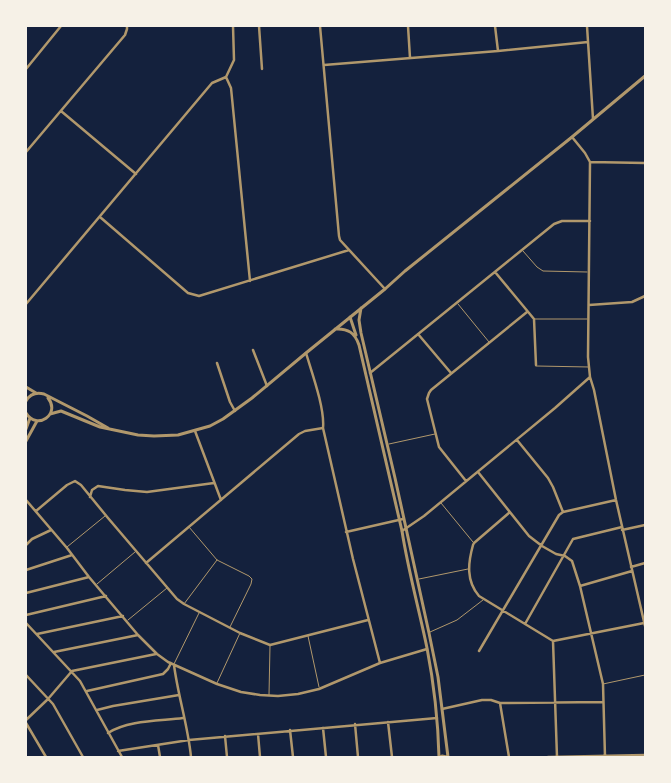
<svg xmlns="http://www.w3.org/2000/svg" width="671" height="783" viewBox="0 0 671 783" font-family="'Varela Round',sans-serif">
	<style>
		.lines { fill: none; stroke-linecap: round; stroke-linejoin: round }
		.service { stroke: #b1986c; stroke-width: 1 }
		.minor { stroke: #b1986c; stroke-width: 2.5 }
		.tertiary { stroke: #b1986c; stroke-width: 3 }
	</style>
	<rect width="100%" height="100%" fill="#14213d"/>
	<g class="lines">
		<path class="service" d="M 523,251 L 537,267 L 543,271 L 587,272
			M 458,304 L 489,342
			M 534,319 L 587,319
			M 536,366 L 589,367
			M 389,444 L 435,434
			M 441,503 L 473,542
			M 189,527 L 217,560 L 249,576 L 252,579 L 251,584 L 230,627
			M 67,547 L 105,516
			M 419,579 L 468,569
			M 97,584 L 135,552
			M 184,604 L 217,560
			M 128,620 L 167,588
			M 430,632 L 457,620 L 483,600
			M 308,636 L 319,687
			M 174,664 L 199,613
			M 217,683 L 240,633
			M 603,684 L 645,675
			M 269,695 L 270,646"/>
		<path class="minor" d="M 233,26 L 234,60 L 226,77 L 231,88 L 232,98 L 250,281
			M 259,26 L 262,69
			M 320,26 L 339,236 L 340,240 L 385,289
			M 408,26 L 410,58
			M 495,26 L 498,51
			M 587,26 L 593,119
			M 324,65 L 498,51 L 588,42
			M 26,69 L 61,26
			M 61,111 L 136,174
			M 572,137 L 585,153 L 590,162 L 588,357 L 590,377 L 594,390 L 616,500 L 645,626
			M 26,152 L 125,35 L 127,29 L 127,26
			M 590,162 L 645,163
			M 100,217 L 188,293 L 199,296 L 349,250
			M 495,272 L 534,319 L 536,365
			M 26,304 L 212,83 L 226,77
			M 589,305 L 632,302 L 645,296
			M 418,334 L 451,373
			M 253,350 L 267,386
			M 306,353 C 312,373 325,409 323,428 L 353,559 L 380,663
			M 217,363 L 230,402 L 235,411
			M 370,373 L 554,224 L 562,221 L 590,221
			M 195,431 L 221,500
			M 517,440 L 548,478 L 553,487 L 563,512
			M 478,472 L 529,536 L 542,546 L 556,554 L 565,556 L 572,561 L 580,586 L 603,684 L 605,757
			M 466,481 L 439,447 L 427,399 L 429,393 L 431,390 L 527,312
			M 90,497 L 92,490 L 98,486 L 125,490 L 147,492 L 214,483
			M 26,500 L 67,548 L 89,577 L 138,635 L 157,654 L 168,662 L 217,684 L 241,692 L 260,695 L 278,696 L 298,694 L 319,689 L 380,663 L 427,649
			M 36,511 L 67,485 L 75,481 L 81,485 L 108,518 L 177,599 L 184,604 L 240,633 L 270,645 L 368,620
			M 510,512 L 474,543 L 473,545 C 468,563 466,581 479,596 L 553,641 L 644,623
			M 622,530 L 645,525
			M 402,531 L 424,516 L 555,408 L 590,377
			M 346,532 L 403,519
			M 26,545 L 32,539 L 51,530
			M 146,563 L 299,434 L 305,431 L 323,428
			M 631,567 L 645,563
			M 26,570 L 72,555
			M 580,586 L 632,571
			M 26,593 L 89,577
			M 26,615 L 106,596
			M 26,623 L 80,681 L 122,757
			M 525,624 L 573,539 L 622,527
			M 37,634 L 123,616
			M 553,641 L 557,757
			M 479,651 L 559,515 L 563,512 L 616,500
			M 54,652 L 138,635
			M 174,665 C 178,696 188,726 191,757
			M 26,675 L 53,704 L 83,757
			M 87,691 L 163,674 L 168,669 L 171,663
			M 500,703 L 509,757
			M 442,709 L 482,700 L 491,700 L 500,703 L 603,702
			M 97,710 L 113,706 L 179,695
			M 26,720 L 48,699 L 72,671 L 156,654
			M 388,722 L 392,757
			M 26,723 L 46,757
			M 355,724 L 358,757
			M 323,728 L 326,757
			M 290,730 L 293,757
			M 108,733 C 128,720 160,721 183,718
			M 258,734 L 260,757
			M 225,736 L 227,757
			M 158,745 L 160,757
			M 118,751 L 189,740 L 437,718
			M 548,757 L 645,755"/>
		<path class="tertiary" d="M 361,308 L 359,320 L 361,333 L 395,478 L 429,633 L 438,677 L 448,757
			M 350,317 L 356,335
			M 335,329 C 348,328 355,333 359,345 L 402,531 C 408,570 419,609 427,648 C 434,684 438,720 439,757
			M 26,387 L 36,393
			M 26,401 C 30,394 36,392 44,394 L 87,416 L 108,428
			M 26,413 C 37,431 61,414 48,398
			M 50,414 L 61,411 L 100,427 L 138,435 L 154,436 L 178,435 L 210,426 L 223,419 L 252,398 L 306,353 L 385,289 L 405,271 L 572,137 L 645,76
			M 26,429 L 30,418
			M 26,441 L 37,421
			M 440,757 L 442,756 L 447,757"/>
	</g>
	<rect width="671" height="783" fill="none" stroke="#f6f1e7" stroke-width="54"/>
</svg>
